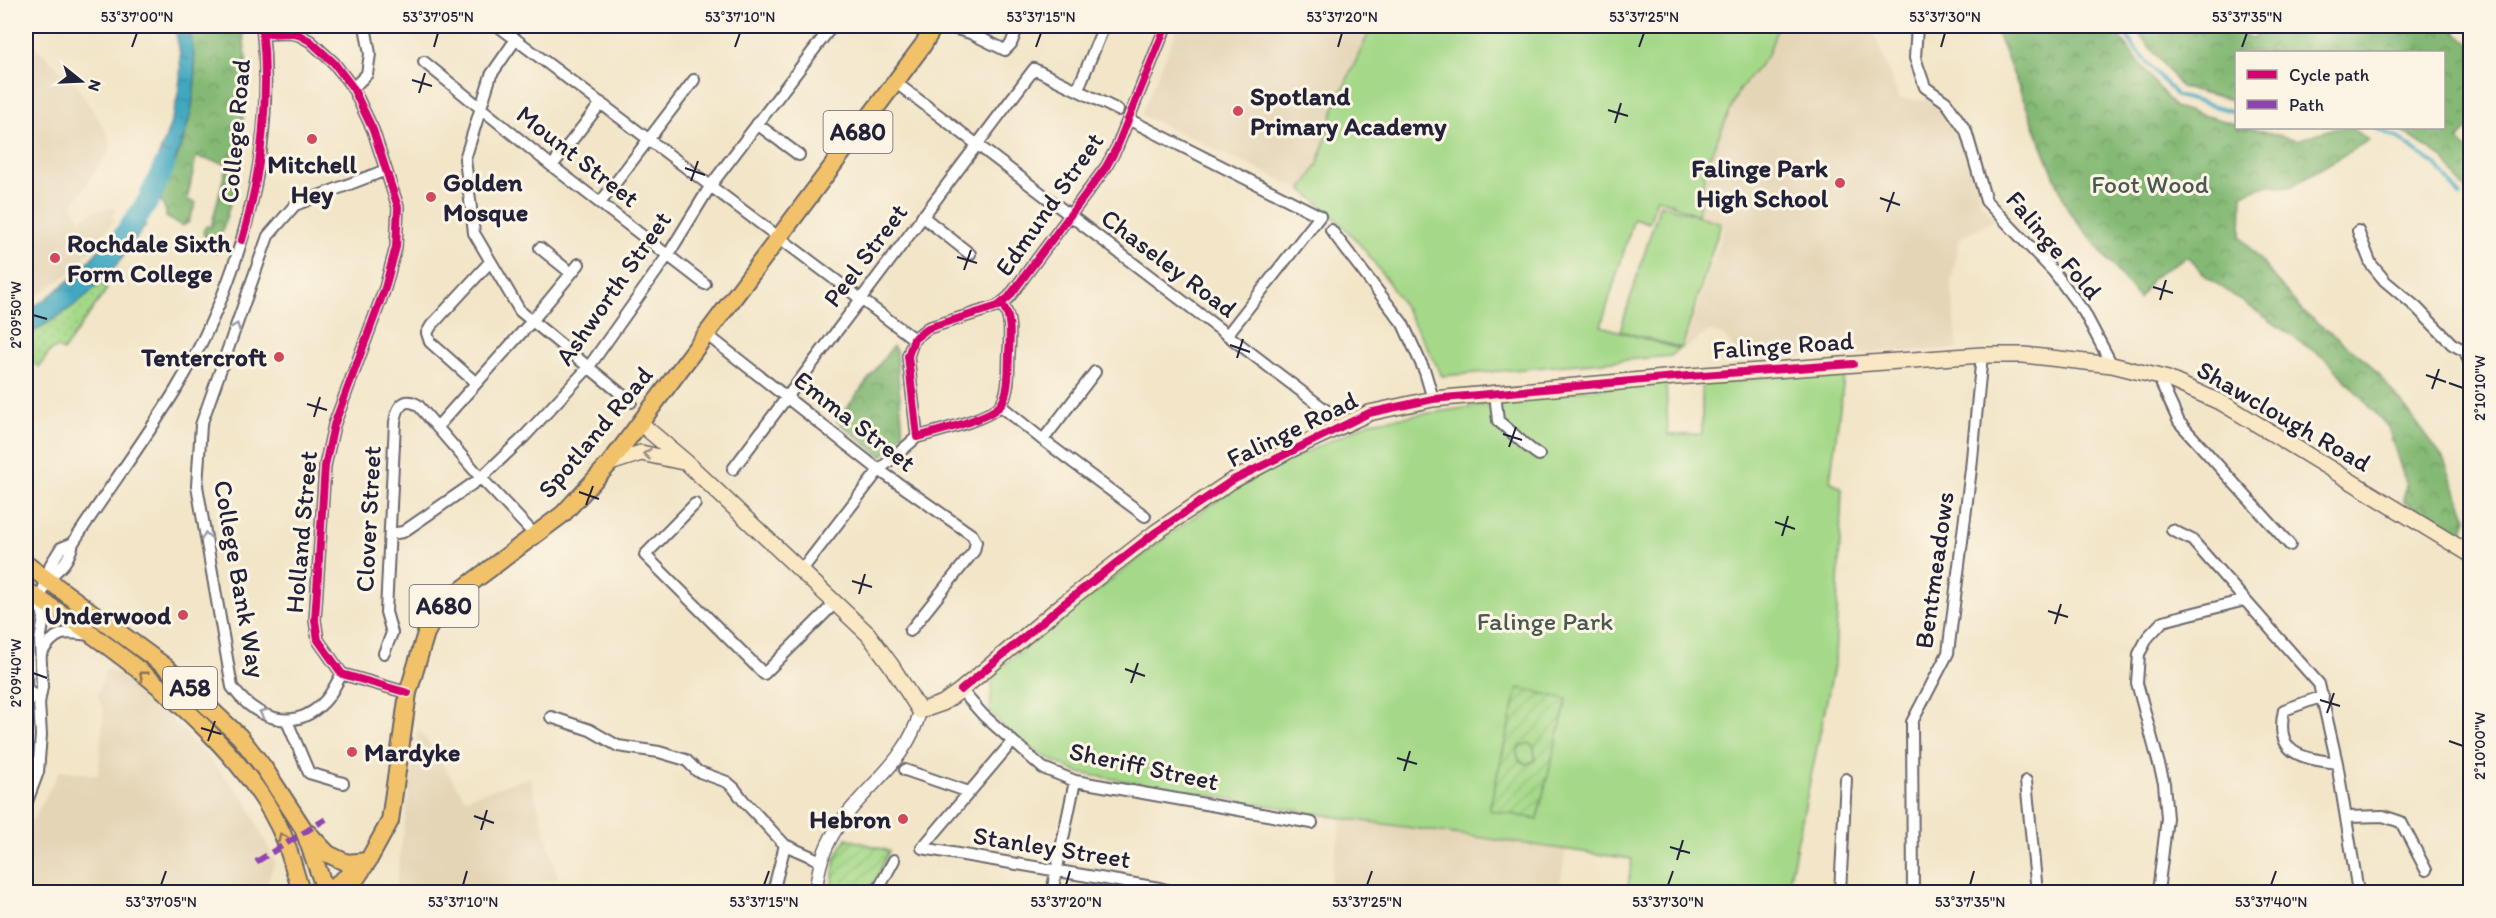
<svg xmlns="http://www.w3.org/2000/svg" width="2496" height="918" viewBox="0 0 2496 918" font-family="Itim,sans-serif">
	<style>
		.built { fill: #e5d5b7 }
		.grass { fill: url(#grass-dots); stroke: #647e62; stroke-width: 1.5 }
		.forest { fill: url(#forest-crowns); stroke: #536e58; stroke-width: 1.5 }
		.park { fill: #a5d989; stroke: #647e62; stroke-width: 1.5 }
		.garden { fill: url(#garden-furrows); stroke: #647e62; stroke-width: 1.5; fill-rule: evenodd }
		.water { fill: url(#water-ripples); stroke: #32657e; stroke-width: 1.5 }
		.lines { fill: none; stroke-linecap: round; stroke-linejoin: round }
		.stream { stroke: #41a8c1; stroke-width: 4 }
		.river { stroke: #41a8c1; stroke-width: 22 }
		.minor-casing { stroke: #6b666c; stroke-width: 14 }
		.tertiary-casing { stroke: #6b666c; stroke-width: 15 }
		.secondary-casing { stroke: #6b666c; stroke-width: 18 }
		.primary-casing { stroke: #6b666c; stroke-width: 20 }
		.trunk-casing { stroke: #6b666c; stroke-width: 20 }
		.minor { stroke: #fff; stroke-width: 10 }
		.tertiary { stroke: #fff; stroke-width: 12 }
		.secondary { stroke: #fae7c3; stroke-width: 15 }
		.primary { stroke: #f2c26a; stroke-width: 16 }
		.trunk { stroke: #f2c26a; stroke-width: 16 }
		.quiet { stroke: #8e44ad; stroke-width: 6; stroke-dasharray: 12 6; stroke-linecap: butt }
		.cycleway-casing { stroke: #fcf5e5; stroke-width: 11 }
		.cycleway { stroke: #d6006c; stroke-width: 8 }
		.oneway { stroke: #9c9ca7 }
		.oneway2 { stroke: #998e86 }
		.oneway3 { stroke: #8a7252 }
		.ticks { fill: none; stroke: #22223b; stroke-width: 2 }
		.poi-dot { fill: #d1495b; stroke: #fcf5e5; stroke-width: 2 }
		.labels { text-anchor: middle; stroke-width: 6; stroke-linejoin: round; paint-order: stroke }
		.shield { fill: #fcf5e5; stroke: #63616e; stroke-width: 1.5 }
		.shield-label { font-size: 24px; font-weight: bold; fill: #22223b }
		.poi-label { font-size: 26px; font-weight: bold; fill: #22223b; stroke: #fcf5e5; text-anchor: start }
		.street-label { font-size: 26px; fill: #22223b; stroke: #fcf5e5 }
		.park-label { font-size: 26px; fill: #495952; stroke: #fcf5e5 }
		.neatline { fill: none; stroke: #22223b; stroke-width: 2 }
		.ticks-label { font-size: 15px; text-anchor: middle; fill: #22223b }
	</style>
	<defs>
		<pattern id="grass-dots" width="8" height="8" patternUnits="userSpaceOnUse" patternTransform="scale(1.5)"><rect width="8" height="8" fill="#a5d989"/><path d="M2 2h.1M6 6h.1" fill="none" stroke="#8eba77" stroke-width="1.8" stroke-linecap="round"/></pattern>
		<pattern id="forest-crowns" width="20" height="18" patternUnits="userSpaceOnUse" patternTransform="scale(1.5)"><rect width="20" height="18" fill="#84b975"/><path d="M2 6a3 3 0 1 1 6 0M12 15a3 3 0 1 1 6 0" fill="none" stroke="#6c9661"/></pattern>
		<pattern id="garden-furrows" width="10" height="10" patternUnits="userSpaceOnUse" patternTransform="scale(1.5)"><rect width="10" height="10" fill="#a5d989"/><path d="M-1 1l2-2M0 10L10 0M9 11l2-2" fill="none" stroke="#8eba77"/></pattern>
		<pattern id="water-ripples" width="26" height="14" patternUnits="userSpaceOnUse" patternTransform="scale(1.5)"><rect width="26" height="14" fill="#41a8c1"/><path d="M2 4q2-2 4 0t4 0M15 11q2-2 4 0t4 0" fill="none" stroke="#36889e"/></pattern>
	</defs>
	<rect width="100%" height="100%" fill="#fcf5e5"/>
	<filter id="ink" filterUnits="userSpaceOnUse"><feTurbulence type="fractalNoise" baseFrequency=".0167" numOctaves="2"/><feDisplacementMap in="SourceGraphic" scale="12" xChannelSelector="R" yChannelSelector="G"/><feConvolveMatrix kernelMatrix="1 2 1 2 8 2 1 2 1" color-interpolation-filters="sRGB"/></filter>
	<filter id="wash" filterUnits="userSpaceOnUse"><feTurbulence type="fractalNoise" baseFrequency=".008" numOctaves="4" result="noise"/><feDisplacementMap in="SourceGraphic" scale="24" xChannelSelector="R" yChannelSelector="G"/><feGaussianBlur stdDeviation="1.35" result="paint"/><feColorMatrix in="noise" values="0 0 0 0 0 0 0 0 0 0 0 0 0 0 0 0 0 1.4 0 .05"/><feComposite in="paint" operator="in"/></filter>
	<g filter="url(#wash)">
		<rect width="100%" height="100%" fill="#f2e5c8"/>
		<path class="built" d="M 1178,26 L 1372,26 L 1335,106 L 1318,164 L 1302,190 L 1141,115 Z
			M 1778,26 L 1872,26 L 1899,99 L 1929,100 L 1965,129 L 1980,201 L 1996,219 L 1960,238 L 1951,283 L 1958,349 L 1744,359 L 1724,336 L 1709,331 L 1684,349 L 1725,224 L 1698,215 L 1706,165 L 1739,90 L 1768,55 Z
			M 26,38 L 75,83 L 108,134 L 111,148 L 72,206 L 81,219 L 96,210 L 117,208 L 112,217 L 115,220 L 73,271 L 26,304 Z
			M 106,669 L 136,680 L 246,800 L 275,862 L 263,892 L 26,892 L 26,825 L 34,818 L 60,770 L 98,775 L 104,710 L 97,695 Z
			M 418,727 L 465,798 L 530,777 L 558,878 L 507,892 L 395,892 Z
			M 1342,818 L 1566,848 L 1559,892 L 1328,892 Z"/>
		<path class="grass" d="M 100,282 L 107,289 L 63,351 L 58,348 L 51,350 L 39,367 L 26,357 L 26,335 C 53,322 77,303 100,282 Z"/>
		<path class="forest" d="M 188,26 L 242,26 L 247,67 L 241,140 L 234,190 L 216,253 L 209,248 L 203,232 L 206,226 L 211,227 L 227,164 L 196,157 L 187,200 L 196,203 L 188,223 L 182,226 L 166,217 L 166,211 L 160,200 C 184,137 207,94 188,26 Z
			M 1994,26 L 2111,26 L 2174,107 L 2236,124 L 2236,128 L 2251,128 L 2298,140 L 2334,128 L 2351,128 L 2369,140 L 2290,187 L 2269,185 L 2242,194 L 2241,237 L 2302,311 L 2367,361 L 2405,407 L 2443,458 L 2467,518 L 2461,537 L 2404,502 L 2406,484 L 2388,427 L 2328,361 L 2207,277 L 2187,256 L 2153,277 L 2139,299 L 2068,210 Z
			M 2133,26 L 2216,26 L 2253,38 L 2266,26 L 2449,26 L 2470,44 L 2470,125 L 2458,140 L 2470,151 L 2470,197 L 2443,158 L 2397,128 L 2444,128 L 2444,52 L 2236,52 L 2236,101 L 2181,87 Z
			M 893,346 L 896,351 L 903,433 L 882,457 L 837,421 Z"/>
		<path class="park" d="M 1372,26 L 1778,26 L 1768,55 L 1739,90 L 1706,165 L 1698,215 L 1657,198 L 1649,223 L 1634,218 L 1601,326 L 1679,349 L 1671,356 L 1442,376 C 1406,305 1367,238 1302,190 L 1318,164 L 1335,106 Z
			M 1660,204 L 1721,223 L 1682,348 L 1620,331 Z
			M 1845,370 L 1830,481 L 1842,488 L 1835,661 L 1787,892 L 1627,892 L 1632,859 L 1342,818 L 1079,773 C 1046,758 1012,741 990,711 L 993,673 L 1174,531 L 1231,491 L 1273,468 L 1370,422 L 1598,388 L 1666,382 L 1668,435 L 1702,434 L 1702,382 Z"/>
		<path class="garden" d="M 1518,688 L 1567,699 L 1537,819 L 1489,810 ZM 1529,743 L 1534,747 L 1535,760 L 1527,764 L 1519,760 L 1517,752 L 1520,746 Z
			M 846,838 L 889,851 L 870,892 L 836,889 L 831,892 L 835,859 Z"/>
		<path class="water" d="M 173,26 L 188,26 C 207,94 184,137 160,200 L 146,186 C 167,136 194,78 173,26 Z
			M 127,215 L 146,225 C 135,239 126,254 115,267 C 91,295 58,319 26,335 L 26,312 C 71,284 95,257 127,215 Z"/>
		<g class="lines">
			<path class="stream" d="M 2121,26 L 2134,47 L 2177,96 L 2236,112
				M 2375,128 L 2398,138 L 2437,166 L 2460,196"/>
			<path class="river" d="M 119,243 L 148,201 L 164,166"/>
		</g>
	</g>
	<g filter="url(#ink)">
		<g class="lines">
			<g class="minor-casing">
				<path id="minor" d="M 498,26 L 914,339
					M 907,26 L 931,31
					M 946,26 L 970,33 L 1005,50 L 1011,44 L 1018,26
					M 1917,26 L 1915,58 L 1925,87 L 1946,102 L 1966,131 L 1986,201 L 2054,272 L 2084,312 L 2112,365
					M 263,34 L 289,33 L 299,35 L 310,41 L 334,63 L 353,88 L 373,130 L 398,207 L 396,247 L 385,288 L 334,425 L 325,466 L 315,620 L 318,640 L 342,674 L 408,693
					M 516,39 L 491,75 L 465,159 L 474,233 L 520,311 L 631,402
					M 424,62 L 552,166 L 705,284
					M 895,82 L 1331,414
					M 353,88 L 367,74 L 370,54 L 365,26
					M 1078,89 L 1104,26
					M 1128,119 L 1320,216 L 1227,335
					M 757,124 L 799,155
					M 552,166 L 601,103
					M 600,203 L 694,80
					M 922,216 L 970,254
					M 1331,230 L 1403,324 L 1425,372 L 1433,399
					M 2358,231 L 2371,264 L 2385,281 L 2416,307 L 2452,344 L 2465,351 L 2470,364
					M 540,248 L 571,273
					M 1002,304 C 1012,318 1010,335 1009,353 C 1008,369 1010,388 1002,403 C 994,418 935,432 917,437 L 908,356 L 914,339 L 928,328 L 998,306 L 1009,297 L 1106,167 L 1117,147 L 1166,26
					M 706,334 L 879,470 L 972,535 L 976,542 L 974,551 L 910,631
					M 2158,376 L 2179,422 L 2290,545
					M 475,382 L 430,342 L 427,333 L 431,326 L 490,262
					M 1495,393 L 1498,421 C 1513,432 1524,446 1539,455
					M 1001,406 L 1043,440 L 1145,516
					M 437,427 L 532,321 L 579,264
					M 1043,440 L 1095,372
					M 733,469 L 1034,69 L 1118,110
					M 695,504 L 645,555 L 764,674 L 835,603
					M 2172,530 L 2192,540 L 2319,684 L 2337,763 L 2358,892
					M 390,534 L 403,532 L 481,478 L 523,438 L 588,368 L 668,255 L 711,185 L 832,26
					M 801,571 L 879,470 L 917,437
					M 47,579 C 61,568 69,561 73,543 C 106,492 143,443 175,391 C 240,283 277,152 262,26
					M 26,617 L 40,601
					M 384,653 L 392,633 L 386,612 L 395,422 C 397,408 403,396 418,405 L 481,478 L 535,535
					M 41,654 C 55,631 64,631 89,635
					M 342,674 C 336,683 332,694 324,702 C 293,734 255,718 232,687 L 197,486 L 201,425 L 268,236 L 295,205 L 386,170
					M 26,678 L 26,687 L 39,703
					M 961,690 L 983,715 L 1043,768 L 1075,781 L 1312,823
					M 2323,696 L 2284,710 C 2274,755 2302,758 2337,763
					M 551,717 L 590,730 L 618,746 L 659,752 L 686,760 L 697,771 L 727,782 L 734,788 L 743,800 L 785,845 L 821,861
					M 287,721 L 309,773 L 343,783
					M 1012,742 L 922,848 L 1159,888 L 1174,892
					M 905,770 L 969,792
					M 2026,781 L 2037,892
					M 26,804 L 38,772 L 41,735 L 39,703 L 42,687 L 40,641 L 44,618 L 40,601 L 51,564 L 61,548 L 73,543
					M 2347,817 L 2383,816 L 2401,822 L 2426,870
					M 773,892 L 785,845
					M 877,892 L 894,860
					M 1052,892 L 1075,781
					M 1840,892 L 1846,779
					M 1913,892 L 1912,722 L 1948,653 L 1971,469 L 1982,355
					M 2158,892 L 2167,818 L 2164,783 L 2137,683 L 2139,654 L 2148,637 L 2163,621 L 2245,600"/>
			</g>
			<g class="tertiary-casing">
				<path id="tertiary" d="M 816,892 C 821,802 903,784 920,711"/>
			</g>
			<g class="secondary-casing">
				<path id="secondary" d="M 640,423 L 686,462 L 868,634 L 891,665 L 920,711 L 943,703 L 961,690 L 1061,606 L 1156,532 L 1230,482 L 1290,450 L 1369,413 L 1433,399 L 1675,377 L 1982,355 L 2024,355 L 2112,365 L 2168,379 L 2224,404 L 2470,554
					M 610,463 L 641,453 L 683,462"/>
			</g>
			<g class="primary-casing">
				<path id="primary" d="M 315,892 L 333,887 L 368,861 L 390,821 L 408,693 L 426,633 L 436,615 L 452,597 L 563,514 L 610,463 L 923,45 L 934,26"/>
			</g>
			<g class="trunk-casing">
				<path id="trunk" d="M 26,564 L 166,667 L 240,737 L 264,768 L 303,828 L 326,892
					M 26,590 C 48,606 72,619 94,636 C 163,686 252,759 285,840 C 291,857 296,875 301,892
					M 308,833 L 328,854 L 347,863 L 368,861
					M 347,892 L 368,861"/>
			</g>
			<use href="#minor" class="minor"/>
			<use href="#tertiary" class="tertiary"/>
			<use href="#secondary" class="secondary"/>
			<use href="#primary" class="primary"/>
			<use href="#trunk" class="trunk"/>
			<path class="quiet" d="M 256,862 L 326,819"/>
			<g class="cycleway-casing">
				<path id="cycleway" d="M 263,34 L 289,33 L 299,35 L 310,41 L 334,63 L 353,88 L 373,130 L 398,207 L 396,247 L 385,288 L 334,425 L 325,466 L 315,620 L 318,640 L 342,674 L 408,693
					M 242,240 C 262,173 270,96 262,26
					M 1002,304 C 1012,318 1010,335 1009,353 C 1008,369 1010,388 1002,403 C 994,418 935,432 917,437 L 908,356 L 914,339 L 928,328 L 998,306 L 1009,297 L 1106,167 L 1117,147 L 1166,26
					M 961,690 L 1061,606 L 1156,532 L 1233,480 L 1369,413 L 1433,399 L 1675,377 L 1853,364"/>
			</g>
			<use href="#cycleway" class="cycleway"/>
		</g>
		<defs><path id="oneway-chevron" d="M-2-3.5L2.5 0L-2 3.5" fill="none" stroke-width="1.6" stroke-linecap="round" stroke-linejoin="round" transform="scale(1.5)"/></defs>
		<g class="oneway">
			<use href="#oneway-chevron" transform="translate(236 327) rotate(-70)"/>
			<use href="#oneway-chevron" transform="translate(206 536) rotate(-100)"/>
			<use href="#oneway-chevron" transform="translate(263 713) rotate(-155)"/>
		</g>
		<use class="oneway2" href="#oneway-chevron" transform="translate(647 454) rotate(-175)"/>
		<g class="oneway3">
			<use href="#oneway-chevron" transform="translate(143 675) rotate(-141)"/>
			<use href="#oneway-chevron" transform="translate(282 837) rotate(-115)"/>
		</g>
	</g>
	<path class="ticks" d="M 132,47 L 137,33M 434,47 L 438,33M 735,47 L 740,33M 1036,47 L 1041,33M 1338,47 L 1342,33M 1639,47 L 1644,33M 1941,47 L 1945,33M 2242,47 L 2247,33M 412,80 L 432,86M 419,93 L 425,73M 1608,110 L 1628,116M 1615,123 L 1621,103M 685,168 L 705,175M 691,181 L 698,161M 1880,198 L 1900,205M 1887,212 L 1894,192M 957,257 L 977,263M 964,270 L 971,250M 2153,287 L 2173,293M 2160,300 L 2166,280M 33,315 L 47,319M 1230,345 L 1250,352M 1237,358 L 1243,339M 2426,375 L 2446,382M 2449,383 L 2463,388M 2432,389 L 2439,369M 307,404 L 327,410M 314,417 L 320,397M 1503,434 L 1522,440M 1509,447 L 1516,427M 579,492 L 599,499M 586,505 L 593,486M 1775,522 L 1795,529M 1782,536 L 1788,516M 852,581 L 872,587M 859,594 L 865,574M 2048,611 L 2068,617M 2055,624 L 2061,604M 1125,669 L 1145,676M 33,673 L 47,678M 1131,683 L 1138,663M 2320,700 L 2340,706M 2327,713 L 2334,693M 201,728 L 221,734M 208,741 L 215,721M 2449,741 L 2463,746M 1397,758 L 1417,764M 1404,771 L 1410,751M 474,816 L 494,823M 481,830 L 487,810M 1670,847 L 1690,853M 1677,860 L 1683,840M 161,885 L 166,871M 463,885 L 467,871M 764,885 L 769,871M 1066,885 L 1070,871M 1367,885 L 1372,871M 1668,885 L 1673,871M 1970,885 L 1974,871M 2271,885 L 2276,871"/>
	<g class="poi-dot">
		<circle cx="1238" cy="111" r="6"/>
		<circle cx="312" cy="139" r="6"/>
		<circle cx="1840" cy="183" r="6"/>
		<circle cx="431" cy="197" r="6"/>
		<circle cx="55" cy="258" r="6"/>
		<circle cx="279" cy="357" r="6"/>
		<circle cx="183" cy="615" r="6"/>
		<circle cx="352" cy="752" r="6"/>
		<circle cx="903" cy="819" r="6"/>
	</g>
	<g class="labels">
		<g class="shield">
			<rect x="823.5" y="111" width="69" height="42" rx="4.5"/>
			<rect x="409.5" y="585" width="69" height="42" rx="4.5"/>
			<rect x="163" y="667" width="54" height="42" rx="4.5"/>
		</g>
		<g class="shield-label">
			<text x="858" y="140">A680</text>
			<text x="444" y="614">A680</text>
			<text x="190" y="696">A58</text>
		</g>
		<g class="poi-label">
			<text x="1250" y="105">Spotland<tspan x="1250" dy="30">Primary Academy</tspan></text>
			<text x="312" y="173" text-anchor="middle">Mitchell<tspan x="312" dy="30">Hey</tspan></text>
			<text x="1828" y="177" text-anchor="end">Falinge Park<tspan x="1828" dy="30">High School</tspan></text>
			<text x="443" y="191">Golden<tspan x="443" dy="30">Mosque</tspan></text>
			<text x="67" y="252">Rochdale Sixth<tspan x="67" dy="30">Form College</tspan></text>
			<text x="267" y="366" text-anchor="end">Tentercroft</text>
			<text x="171" y="624" text-anchor="end">Underwood</text>
			<text x="364" y="761">Mardyke</text>
			<text x="891" y="828" text-anchor="end">Hebron</text>
		</g>
		<g class="street-label">
			<text transform="translate(235 131) rotate(-85)" y="9">College Road</text>
			<text transform="translate(578 156) rotate(38)" y="9">Mount Street</text>
			<text transform="translate(1049 204) rotate(-55)" y="9">Edmund Street</text>
			<text transform="translate(2054 245) rotate(50)" y="9">Falinge Fold</text>
			<text transform="translate(865 255) rotate(-53)" y="9">Peel Street</text>
			<text transform="translate(1169 263) rotate(37)" y="9">Chaseley Road</text>
			<text transform="translate(613 288) rotate(-55)" y="9">Ashworth Street</text>
			<text transform="translate(1783 345) rotate(-4)" y="9">Falinge Road</text>
			<text transform="translate(2284 416) rotate(30)" y="9">Shawclough Road</text>
			<text transform="translate(855 421) rotate(38)" y="9">Emma Street</text>
			<text transform="translate(1292 429) rotate(-26)" y="9">Falinge Road</text>
			<text transform="translate(595 432) rotate(-50)" y="9">Spotland Road</text>
			<text transform="translate(368 519) rotate(-87)" y="9">Clover Street</text>
			<text transform="translate(301 532) rotate(-85)" y="9">Holland Street</text>
			<text transform="translate(1934 570) rotate(-82)" y="9">Bentmeadows</text>
			<text transform="translate(240 579) rotate(80)" y="9">College Bank Way</text>
			<text transform="translate(1144 766) rotate(12)" y="9">Sheriff Street</text>
			<text transform="translate(1052 847) rotate(9)" y="9">Stanley Street</text>
		</g>
		<g class="park-label">
			<text x="2150" y="193">Foot Wood</text>
			<text x="1545" y="630">Falinge Park</text>
		</g>
	</g>
	<rect width="2496" height="918" fill="none" stroke="#fcf5e5" stroke-width="66"/>
	<rect x="2235" y="51" width="210" height="78" fill="#fcf5e5" stroke="#a5a1a1" stroke-width="1.5"/>
	<rect x="2247" y="70" width="30" height="9" fill="#d6006c" stroke="#a5a1a1" stroke-width="1.5"/>
	<text x="2289" y="81" font-size="18" fill="#22223b">Cycle path</text>
	<rect x="2247" y="100" width="30" height="9" fill="#8e44ad" stroke="#a5a1a1" stroke-width="1.5"/>
	<text x="2289" y="111" font-size="18" fill="#22223b">Path</text>
	<g transform="translate(81 81) rotate(108)" stroke="#fcf5e5" stroke-width="4.5" paint-order="stroke">
	<path d="M0-4.5L10 22L0 15L-10 22Z" fill="#22223b"/>
	<text y="-9" font-size="16" font-weight="bold" text-anchor="middle" fill="#22223b">N</text>
	</g>
	<rect x="33" y="33" width="2430" height="852" class="neatline"/>
	<g class="ticks-label">
		<text x="137" y="22">53°37'00"N</text>
		<text x="438" y="22">53°37'05"N</text>
		<text x="740" y="22">53°37'10"N</text>
		<text x="1041" y="22">53°37'15"N</text>
		<text x="1342" y="22">53°37'20"N</text>
		<text x="1644" y="22">53°37'25"N</text>
		<text x="1945" y="22">53°37'30"N</text>
		<text x="2247" y="22">53°37'35"N</text>
		<text transform="translate(16 315) rotate(-90)" y="5">2°09'50"W</text>
		<text transform="translate(2480 388) rotate(-90)" y="5">2°10'10"W</text>
		<text transform="translate(16 673) rotate(-90)" y="5">2°09'40"W</text>
		<text transform="translate(2480 746) rotate(-90)" y="5">2°10'00"W</text>
		<text x="161" y="907">53°37'05"N</text>
		<text x="463" y="907">53°37'10"N</text>
		<text x="764" y="907">53°37'15"N</text>
		<text x="1066" y="907">53°37'20"N</text>
		<text x="1367" y="907">53°37'25"N</text>
		<text x="1668" y="907">53°37'30"N</text>
		<text x="1970" y="907">53°37'35"N</text>
		<text x="2271" y="907">53°37'40"N</text>
	</g>
</svg>
